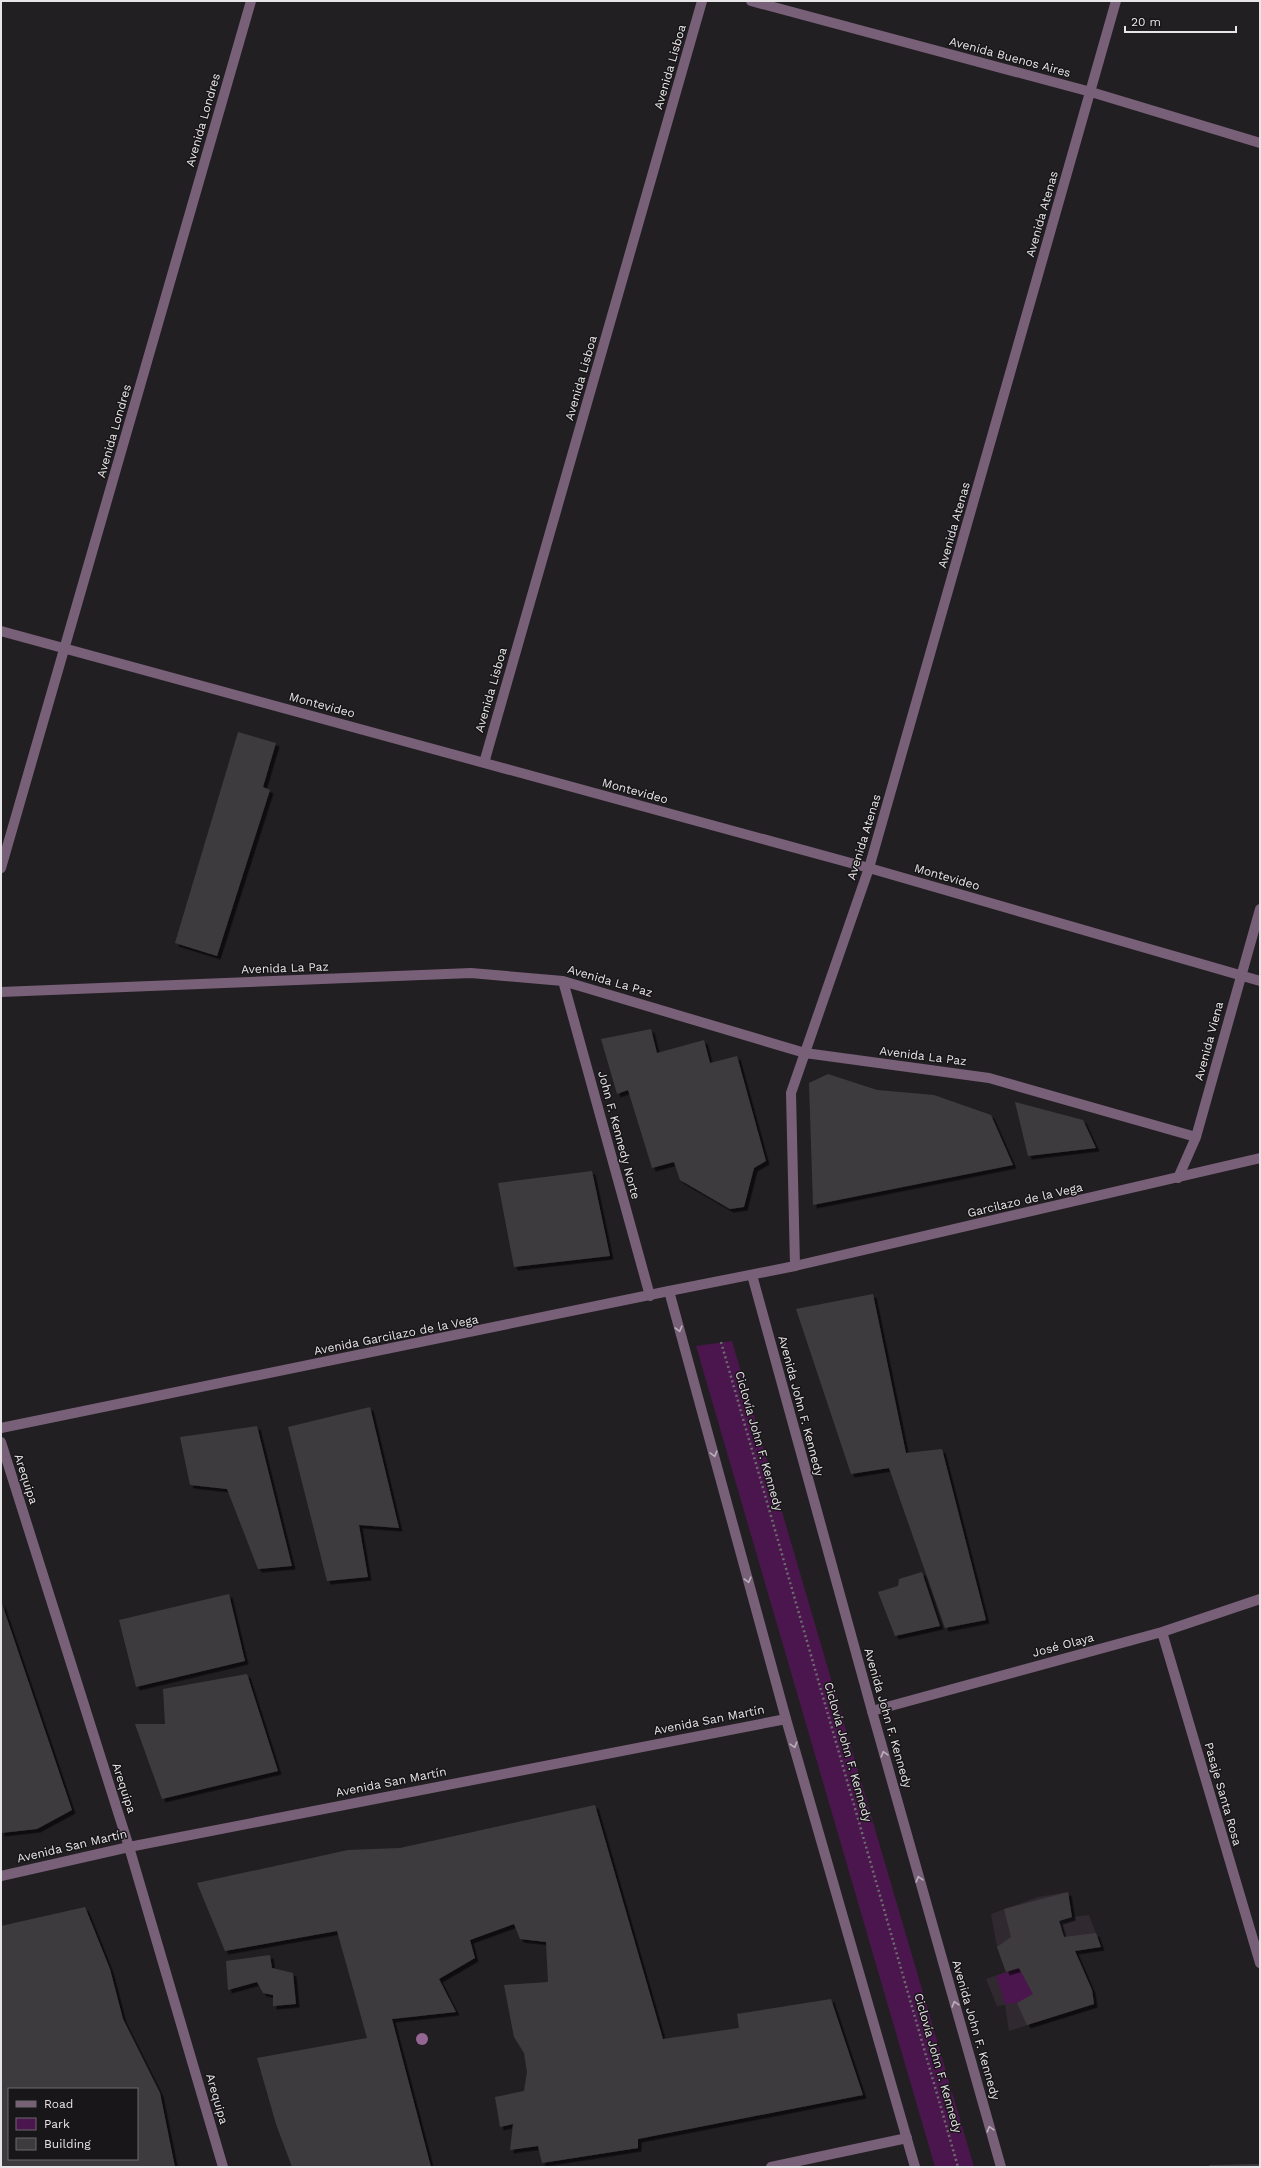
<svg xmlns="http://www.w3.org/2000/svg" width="1261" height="2168" viewBox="0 0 1261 2168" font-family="'Work Sans',sans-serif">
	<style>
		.built { fill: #302a30 }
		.green { fill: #4b164d }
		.building { fill: #3e3b3e; fill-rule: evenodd; filter: url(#shadow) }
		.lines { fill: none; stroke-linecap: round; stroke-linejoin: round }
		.path { stroke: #6e6c6e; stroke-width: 2.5; stroke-dasharray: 2 3; stroke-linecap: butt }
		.minor { stroke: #796079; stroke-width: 10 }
		.tertiary { stroke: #796079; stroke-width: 10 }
		.tree { fill: #946694 }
		.oneway { stroke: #bbb0bb }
		.labels { text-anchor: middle; stroke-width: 3; stroke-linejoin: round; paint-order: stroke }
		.street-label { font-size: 12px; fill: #e7e5e7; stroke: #181618 }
	</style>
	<defs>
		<filter id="shadow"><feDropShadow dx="3.5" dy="3.5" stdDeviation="0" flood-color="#0009"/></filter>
	</defs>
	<rect width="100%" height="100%" fill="#221f22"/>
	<path class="built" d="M 1068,1892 L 1072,1917 L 1089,1915 L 1101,1947 L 1075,1951 L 1092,1990 L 1094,2004 L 1009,2031 L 1005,2005 L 997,2006 L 986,1979 L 1006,1972 L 997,1947 L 991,1914 L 1038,1897 Z"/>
	<path class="green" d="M 732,1341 L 974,2167 L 935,2167 L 696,1346 Z
		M 1019,1968 L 1033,1994 L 1017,2003 L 1005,2004 L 996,1976 Z"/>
	<path class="building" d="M 238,732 L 276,743 L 263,787 L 270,790 L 217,956 L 175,943 Z
		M 651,1029 L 657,1053 L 704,1040 L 710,1063 L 737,1056 L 766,1161 L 754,1168 L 744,1207 L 730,1209 L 680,1180 L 674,1162 L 652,1168 L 628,1090 L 617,1094 L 601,1039 Z
		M 828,1074 L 877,1090 L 934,1095 L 991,1115 L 1013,1165 L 813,1205 L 809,1083 Z
		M 1015,1102 L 1083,1120 L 1096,1148 L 1028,1156 Z
		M 592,1171 L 610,1256 L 514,1267 L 498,1183 Z
		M 873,1294 L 906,1453 L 942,1449 L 986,1620 L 945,1628 L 889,1468 L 851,1474 L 796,1309 Z
		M 370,1407 L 399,1528 L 359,1525 L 368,1577 L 327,1581 L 288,1427 Z
		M 257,1426 L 292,1566 L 258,1569 L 227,1489 L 190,1485 L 180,1437 Z
		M 922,1572 L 940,1626 L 895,1636 L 878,1592 L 898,1586 L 899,1579 Z
		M 229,1594 L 245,1661 L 136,1687 L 119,1620 Z
		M 1,1601 L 72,1810 L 37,1829 L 1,1833 Z
		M 247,1674 L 278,1771 L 162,1799 L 135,1724 L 165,1724 L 163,1689 Z
		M 595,1805 L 663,2039 L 739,2028 L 737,2014 L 831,1999 L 863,2095 L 638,2139 L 638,2148 L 542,2163 L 538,2146 L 510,2150 L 513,2124 L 500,2127 L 495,2097 L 524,2091 L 527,2072 L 524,2053 L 514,2037 L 504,1985 L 548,1982 L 546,1942 L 520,1939 L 514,1924 L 470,1940 L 475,1958 L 439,1979 L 456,2012 L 392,2019 L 431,2167 L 292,2167 L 276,2124 L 257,2058 L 367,2038 L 337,1931 L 225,1951 L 197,1883 L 348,1850 L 400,1848 Z
		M 1068,1892 L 1072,1917 L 1059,1921 L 1064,1937 L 1096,1933 L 1101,1947 L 1075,1951 L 1092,1990 L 1094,2004 L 1027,2025 L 1017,2003 L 1033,1994 L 1019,1968 L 1006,1972 L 997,1947 L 1011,1937 L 1004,1909 Z
		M 85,1907 L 110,1969 L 123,2019 L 160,2093 L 175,2167 L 1,2167 L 1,1926 ZM 9,2089 L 137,2089 L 137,2159 L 9,2159 Z
		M 270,1955 L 272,1968 L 293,1973 L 296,2004 L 273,2006 L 273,1995 L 263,1993 L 257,1982 L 228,1990 L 226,1961 Z
		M 1260,2164 L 1260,2167 L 1209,2167 L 1209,2165 Z"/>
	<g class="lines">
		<path class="path" d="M 721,1342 L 958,2167"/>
		<path class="minor" d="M 751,1 L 1091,92 L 1260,143
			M 1,631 L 869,868 L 1260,981
			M 484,763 L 702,1
			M 1,868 L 251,1
			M 563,981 L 650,1296
			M 1,992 L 471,973 L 563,981 L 805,1053 L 989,1078 L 1196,1137
			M 1178,1178 L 1196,1137 L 1260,909
			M 795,1266 L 791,1093 L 869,868 L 1116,1
			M 1,1428 L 669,1291
			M 1,1442 L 129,1847 L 223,2167
			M 1162,1632 L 1260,1963
			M 872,1711 L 1162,1632 L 1260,1599
			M 1,1876 L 129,1847 L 786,1719
			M 771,2167 L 907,2138"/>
		<path class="tertiary" d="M 752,1275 L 872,1711 L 1001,2167
			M 915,2167 L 786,1719 L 669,1291 L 795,1266 L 1260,1158"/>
	</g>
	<circle class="tree" cx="422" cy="2039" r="6"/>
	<defs><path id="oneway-chevron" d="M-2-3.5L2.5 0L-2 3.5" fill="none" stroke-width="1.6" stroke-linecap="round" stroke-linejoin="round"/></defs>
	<g class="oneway">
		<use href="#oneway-chevron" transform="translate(679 1329) rotate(75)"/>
		<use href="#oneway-chevron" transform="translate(714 1454) rotate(75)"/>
		<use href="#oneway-chevron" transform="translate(748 1580) rotate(75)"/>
		<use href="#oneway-chevron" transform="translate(794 1745) rotate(74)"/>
		<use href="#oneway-chevron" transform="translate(884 1754) rotate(-106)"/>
		<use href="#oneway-chevron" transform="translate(919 1879) rotate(-106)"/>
		<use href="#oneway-chevron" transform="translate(955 2004) rotate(-106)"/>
		<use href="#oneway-chevron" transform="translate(990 2129) rotate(-106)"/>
	</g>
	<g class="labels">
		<g class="street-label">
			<text transform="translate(1010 57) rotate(15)" y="4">Avenida Buenos Aires</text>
			<text transform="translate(670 67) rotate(-74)" y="4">Avenida Lisboa</text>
			<text transform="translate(203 120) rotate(-74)" y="4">Avenida Londres</text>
			<text transform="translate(1042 214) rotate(-74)" y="4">Avenida Atenas</text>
			<text transform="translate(581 378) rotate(-74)" y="4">Avenida Lisboa</text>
			<text transform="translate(114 431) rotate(-74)" y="4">Avenida Londres</text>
			<text transform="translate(954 525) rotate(-74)" y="4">Avenida Atenas</text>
			<text transform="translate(491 690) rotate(-74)" y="4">Avenida Lisboa</text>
			<text transform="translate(322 705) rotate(15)" y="4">Montevideo</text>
			<text transform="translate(635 791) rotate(15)" y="4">Montevideo</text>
			<text transform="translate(864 837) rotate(-73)" y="4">Avenida Atenas</text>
			<text transform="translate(947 877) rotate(16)" y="4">Montevideo</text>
			<text transform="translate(285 968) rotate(-2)" y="4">Avenida La Paz</text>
			<text transform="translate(610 981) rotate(16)" y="4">Avenida La Paz</text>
			<text transform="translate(1209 1041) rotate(-75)" y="4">Avenida Viena</text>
			<text transform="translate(923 1056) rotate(7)" y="4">Avenida La Paz</text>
			<text transform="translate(619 1135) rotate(75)" y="4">John F. Kennedy Norte</text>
			<text transform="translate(1025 1200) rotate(-13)" y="4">Garcilazo de la Vega</text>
			<text transform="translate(396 1335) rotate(-11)" y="4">Avenida Garcilazo de la Vega</text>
			<text transform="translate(801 1406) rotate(75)" y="4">Avenida John F. Kennedy</text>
			<text transform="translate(759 1441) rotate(74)" y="4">Ciclovía John F. Kennedy</text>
			<text transform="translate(26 1479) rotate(72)" y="4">Arequipa</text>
			<text transform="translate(1063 1645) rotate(-15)" y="4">José Olaya</text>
			<text transform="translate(888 1718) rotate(74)" y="4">Avenida John F. Kennedy</text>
			<text transform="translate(709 1720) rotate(-11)" y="4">Avenida San Martín</text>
			<text transform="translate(848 1752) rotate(74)" y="4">Ciclovía John F. Kennedy</text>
			<text transform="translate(391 1782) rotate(-11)" y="4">Avenida San Martín</text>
			<text transform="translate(124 1788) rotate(72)" y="4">Arequipa</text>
			<text transform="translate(1223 1794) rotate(74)" y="4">Pasaje Santa Rosa</text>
			<text transform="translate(72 1846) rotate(-13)" y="4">Avenida San Martín</text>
			<text transform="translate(976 2030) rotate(74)" y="4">Avenida John F. Kennedy</text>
			<text transform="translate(938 2063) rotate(74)" y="4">Ciclovía John F. Kennedy</text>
			<text transform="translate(217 2099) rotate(74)" y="4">Arequipa</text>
		</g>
	</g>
	<rect width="1261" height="2168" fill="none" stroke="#e7e5e7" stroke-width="4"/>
	<rect x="8" y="2088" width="130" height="72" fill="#181618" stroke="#6b696b"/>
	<rect x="16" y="2101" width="20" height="6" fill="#796079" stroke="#6b696b"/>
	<text x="44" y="2108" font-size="12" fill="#e7e5e7">Road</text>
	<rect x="16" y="2118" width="20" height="12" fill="#4b164d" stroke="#6b696b"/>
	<text x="44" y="2128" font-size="12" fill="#e7e5e7">Park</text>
	<rect x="16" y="2138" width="20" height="12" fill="#3e3b3e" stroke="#6b696b"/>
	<text x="44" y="2148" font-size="12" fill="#e7e5e7">Building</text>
	<path d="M1125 26v6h111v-6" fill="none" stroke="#e7e5e7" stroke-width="2"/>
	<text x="1131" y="26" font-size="12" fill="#e7e5e7" stroke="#181618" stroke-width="3" paint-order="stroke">20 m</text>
</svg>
